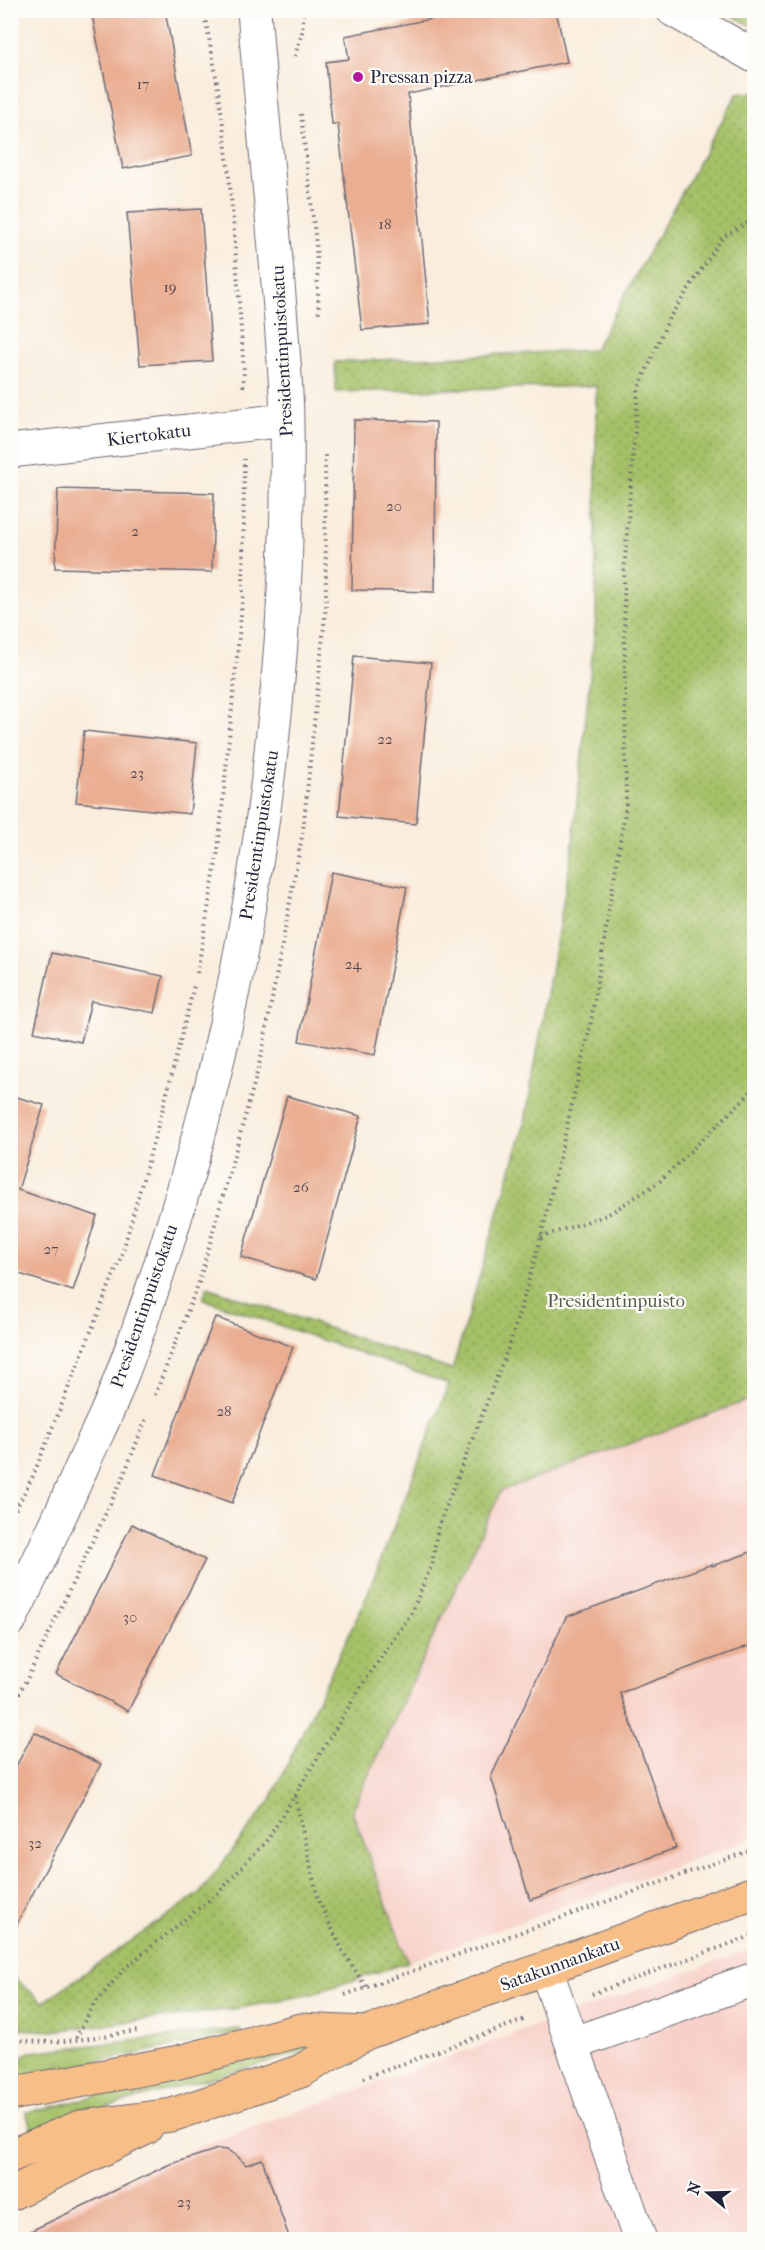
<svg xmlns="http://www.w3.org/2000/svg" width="765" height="2250" viewBox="0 0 765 2250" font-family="'IM FELL French Canon',serif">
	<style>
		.built { fill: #f7d1c9 }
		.grass { fill: url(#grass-tufts); stroke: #647252; stroke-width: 1.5 }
		.park { fill: url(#park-dots); stroke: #647252; stroke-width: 1.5 }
		.building { fill: #eaae92 }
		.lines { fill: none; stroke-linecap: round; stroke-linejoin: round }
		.minor-casing { stroke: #6d6974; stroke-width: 35 }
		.major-casing { stroke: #6d6974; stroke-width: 35 }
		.path { stroke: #6d6974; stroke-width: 4; stroke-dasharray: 1.5 4.5; stroke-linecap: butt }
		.minor { stroke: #fff; stroke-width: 33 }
		.major { stroke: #f7be88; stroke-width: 33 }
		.poi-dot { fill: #b5179e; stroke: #fdfcf7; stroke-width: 2 }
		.labels { text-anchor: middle; stroke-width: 4.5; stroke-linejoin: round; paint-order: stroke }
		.number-label { font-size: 15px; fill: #544551 }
		.poi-label { font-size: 18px; fill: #22223b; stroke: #fdfcf7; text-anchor: start }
		.street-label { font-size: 18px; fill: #22223b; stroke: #fdfcf7 }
		.park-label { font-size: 18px; fill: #505a4b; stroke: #fdfcf7 }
	</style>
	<defs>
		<pattern id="grass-tufts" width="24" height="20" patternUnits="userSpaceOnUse" patternTransform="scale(1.5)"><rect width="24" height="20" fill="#a5c168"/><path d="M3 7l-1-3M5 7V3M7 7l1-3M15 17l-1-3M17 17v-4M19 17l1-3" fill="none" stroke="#869c57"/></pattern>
		<pattern id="park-dots" width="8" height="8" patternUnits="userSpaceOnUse" patternTransform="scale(1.5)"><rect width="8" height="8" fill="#a5c168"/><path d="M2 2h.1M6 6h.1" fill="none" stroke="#869c57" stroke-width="1.8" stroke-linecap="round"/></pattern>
	</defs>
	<rect width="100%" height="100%" fill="#fdfcf7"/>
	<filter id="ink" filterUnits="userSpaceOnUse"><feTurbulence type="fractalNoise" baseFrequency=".0167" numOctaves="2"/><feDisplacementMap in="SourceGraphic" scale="12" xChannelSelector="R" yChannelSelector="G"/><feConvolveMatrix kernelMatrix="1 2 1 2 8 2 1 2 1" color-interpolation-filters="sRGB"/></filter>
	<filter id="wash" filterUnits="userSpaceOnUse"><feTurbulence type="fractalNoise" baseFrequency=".008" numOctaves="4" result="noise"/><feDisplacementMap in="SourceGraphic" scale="24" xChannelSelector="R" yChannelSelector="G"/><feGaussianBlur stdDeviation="1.35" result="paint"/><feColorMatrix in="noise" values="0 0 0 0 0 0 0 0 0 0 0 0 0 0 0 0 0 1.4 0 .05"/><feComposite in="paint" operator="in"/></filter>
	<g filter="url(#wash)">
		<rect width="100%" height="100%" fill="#f9eddd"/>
		<path class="built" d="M 754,1398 L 754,1838 L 408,1962 L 352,1811 L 501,1490 Z
			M 754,1948 L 754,2239 L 11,2240 L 11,2238 L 98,2191 L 209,2143 Z"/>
		<path class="grass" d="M 239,2029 L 242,2032 L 19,2078 C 17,2065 18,2059 30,2052 Z
			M 302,2046 L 312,2046 L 312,2050 L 60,2120 L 32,2131 L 26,2112 L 61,2105 L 243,2056 Z"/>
		<path class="park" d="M 724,11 L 754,11 L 754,27 Z
			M 754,92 L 754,1398 L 501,1491 L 352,1811 L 408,1962 L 312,1994 L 235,2009 L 52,2031 L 18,2029 L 11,2025 L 11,1975 L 43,2002 L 200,1893 L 270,1801 L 366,1598 L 449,1384 L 203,1299 L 207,1287 L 452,1370 L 525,1122 L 572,851 L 596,618 L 596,386 L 336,392 L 335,362 L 594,350 L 737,94 Z"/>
		<g id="blocks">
			<path class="building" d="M 91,10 L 165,10 L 192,156 L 123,169 Z
				M 476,10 L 556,10 L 567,62 L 408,94 L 430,324 L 362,330 L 338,124 L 332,124 L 326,62 L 349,59 L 345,36 Z
				M 201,209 L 212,361 L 140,365 L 127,213 Z
				M 354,420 L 436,422 L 435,592 L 352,590 Z
				M 58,489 L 214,493 L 212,572 L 55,568 Z
				M 354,656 L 431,663 L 416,824 L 339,816 Z
				M 84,731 L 197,743 L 190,814 L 76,802 Z
				M 331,872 L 407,887 L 375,1055 L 299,1041 Z
				M 52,953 L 163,976 L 155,1013 L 91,1001 L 81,1042 L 34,1032 Z
				M 10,1095 L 44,1105 L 18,1190 L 97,1216 L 73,1291 L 10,1271 Z
				M 287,1096 L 361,1116 L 316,1279 L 241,1257 Z
				M 215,1317 L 293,1347 L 232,1503 L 155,1475 Z
				M 132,1524 L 205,1560 L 128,1711 L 56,1674 Z
				M 754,1551 L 754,1644 L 620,1693 L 676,1848 L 530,1900 L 491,1777 L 566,1617 L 712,1564 L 712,1566 Z
				M 34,1732 L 101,1764 L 10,1937 L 10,1778 Z
				M 218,2149 L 227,2150 L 236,2155 L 246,2165 L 262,2159 L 290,2240 L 12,2240 L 168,2165 Z"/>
		</g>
	</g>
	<g filter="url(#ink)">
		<use href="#blocks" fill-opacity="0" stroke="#6d6974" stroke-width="1.5"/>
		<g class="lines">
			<g class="minor-casing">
				<path id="minor" d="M 673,10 L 754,56
					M 10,451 L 287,420
					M 10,1620 C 36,1567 61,1515 84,1462 C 94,1439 106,1416 115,1393 C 233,1086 292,754 287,425 C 287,394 284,364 282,334 C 274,226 262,118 254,10
					M 546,1969 L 640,2240
					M 572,2044 L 754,1979"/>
			</g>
			<g class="major-casing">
				<path id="major" d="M 10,2094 L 179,2062 L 301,2030 L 366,2033
					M 10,2156 L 80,2127 L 172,2115 L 301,2071 L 366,2033 L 754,1893
					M 10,2194 L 146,2128"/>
			</g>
			<path class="path" d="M 203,10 C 230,127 235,251 244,371 L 243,391
				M 295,56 L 302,33 L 304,10
				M 301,114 L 316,244 L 319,316
				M 197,973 L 218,851 L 243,594 L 244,459
				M 541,1237 L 607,1215 L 658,1183 L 751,1092 L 754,1086
				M 155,1395 L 199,1282 L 256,1077 L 263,1048 L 303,831 L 326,606 L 325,455
				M 10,1520 L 33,1476 L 122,1254 L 166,1097 L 194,986
				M 10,1709 L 28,1677 L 123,1477 L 146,1419
				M 295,1796 L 318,1899 L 342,1950 L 366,1987
				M 592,1994 L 754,1935
				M 345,1995 L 754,1849
				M 10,2038 C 51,2048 96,2036 137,2031
				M 76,2038 L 93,2006 L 124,1969 L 221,1890 L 268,1839 L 362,1685 L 411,1614 L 432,1564 L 438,1527 L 511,1341 L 541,1237 L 590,1027 L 626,806 L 624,572 L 638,390 L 669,318 L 723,237 L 754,219
				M 364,2078 L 526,2019"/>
			<use href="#minor" class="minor"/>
			<use href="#major" class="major"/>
		</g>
	</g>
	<circle class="poi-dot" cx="358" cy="77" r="6"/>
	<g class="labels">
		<g class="number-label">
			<text x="143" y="89">17</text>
			<text x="385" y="229">18</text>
			<text x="170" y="292">19</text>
			<text x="394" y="511">20</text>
			<text x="135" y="536">2</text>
			<text x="385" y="744">22</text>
			<text x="137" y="778">23</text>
			<text x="353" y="969">24</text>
			<text x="301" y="1192">26</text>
			<text x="51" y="1254">27</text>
			<text x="224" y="1416">28</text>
			<text x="130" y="1622">30</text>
			<text x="35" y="1848">32</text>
			<text x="184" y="2207">23</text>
		</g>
		<g class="poi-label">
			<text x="370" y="83">Pressan pizza</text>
		</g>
		<g class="street-label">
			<text transform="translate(282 351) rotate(-93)" y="6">Presidentinpuistokatu</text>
			<text transform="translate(149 435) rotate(-7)" y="6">Kiertokatu</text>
			<text transform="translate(259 835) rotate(-81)" y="6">Presidentinpuistokatu</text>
			<text transform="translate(144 1306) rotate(-71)" y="6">Presidentinpuistokatu</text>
			<text transform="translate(560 1964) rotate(-20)" y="6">Satakunnankatu</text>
		</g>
		<g class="park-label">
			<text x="616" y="1307">Presidentinpuisto</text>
		</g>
	</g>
	<rect width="765" height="2250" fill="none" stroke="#fdfcf7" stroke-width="36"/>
	<g transform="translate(708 2193) rotate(289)" stroke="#fdfcf7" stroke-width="4.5" paint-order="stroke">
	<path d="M0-4.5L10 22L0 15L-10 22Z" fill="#22223b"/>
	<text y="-9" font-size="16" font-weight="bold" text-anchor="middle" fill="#22223b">N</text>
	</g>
</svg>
